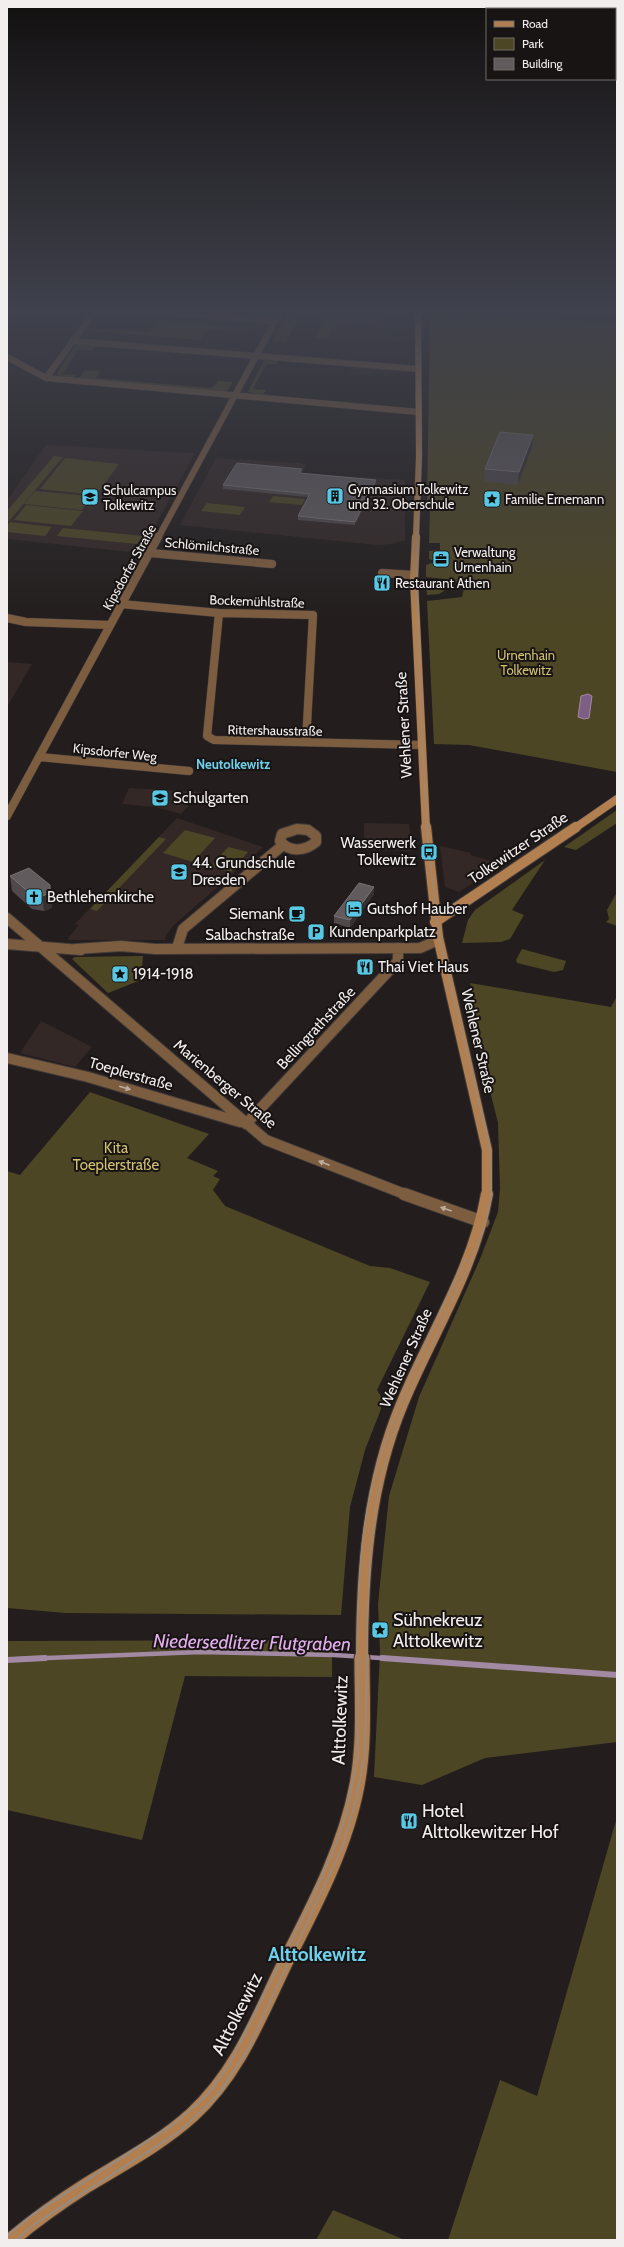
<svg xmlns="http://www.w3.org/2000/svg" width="624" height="2247" viewBox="0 0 624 2247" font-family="Cabin,sans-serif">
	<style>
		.built { fill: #332826 }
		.green { fill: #4d4625 }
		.water { fill: #7f5e85; stroke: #a289a4 }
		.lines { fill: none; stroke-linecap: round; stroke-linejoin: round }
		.stream-far1 { stroke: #a289a4; stroke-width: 4.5 }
		.stream { stroke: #a289a4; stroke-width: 6 }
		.street-far3-casing { stroke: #403b3a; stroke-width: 7 }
		.street-far2-casing { stroke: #403b3a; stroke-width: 9 }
		.street-far1-casing { stroke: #403b3a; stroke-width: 12 }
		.street-casing { stroke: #403b3a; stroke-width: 14 }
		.secondary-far4-casing { stroke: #403b3a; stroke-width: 7 }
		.secondary-far3-casing { stroke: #403b3a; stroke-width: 9 }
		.secondary-far2-casing { stroke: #403b3a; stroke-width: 12 }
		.secondary-far1-casing { stroke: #403b3a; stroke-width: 14 }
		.secondary-casing { stroke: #403b3a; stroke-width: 17 }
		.street-far3 { stroke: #7d5d40; stroke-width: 6 }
		.street-far2 { stroke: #7d5d40; stroke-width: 8 }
		.street-far1 { stroke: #7d5d40; stroke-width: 10 }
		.street { stroke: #7d5d40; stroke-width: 12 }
		.secondary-far4 { stroke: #b28050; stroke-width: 6 }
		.secondary-far3 { stroke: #b28050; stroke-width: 8 }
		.secondary-far2 { stroke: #b28050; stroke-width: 10 }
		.secondary-far1 { stroke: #b28050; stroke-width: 12 }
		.secondary { stroke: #b28050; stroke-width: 15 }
		.tram-far1 { stroke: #918c8b; stroke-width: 1 }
		.tram { stroke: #918c8b; stroke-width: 1.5 }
		.wall { fill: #4f494b }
		.shaded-wall { fill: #363131 }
		.building { fill: #615b5d; stroke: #787273 }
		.oneway { fill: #bdad9f }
		.labels { text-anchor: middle; stroke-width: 4; stroke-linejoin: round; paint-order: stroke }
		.far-poi-label { font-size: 13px; fill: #f2eeed; stroke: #191414; text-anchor: start }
		.far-street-label { font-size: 13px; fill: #f2eeed; stroke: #191414 }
		.far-park-label { font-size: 13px; fill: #d1c171; stroke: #191414 }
		.far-neighbourhood-label { font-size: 13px; font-weight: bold; fill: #6ed1ec; stroke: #191414 }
		.street-label { font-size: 15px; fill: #f2eeed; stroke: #191414 }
		.poi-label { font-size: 15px; fill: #f2eeed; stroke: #191414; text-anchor: start }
		.park-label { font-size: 15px; fill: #d1c171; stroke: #191414 }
		.near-poi-label { font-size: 18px; fill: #f2eeed; stroke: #191414; text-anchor: start }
		.near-street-label { font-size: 18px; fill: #f2eeed; stroke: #191414 }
		.near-water-label { font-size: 19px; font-style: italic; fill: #e2aeed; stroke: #191414 }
		.near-neighbourhood-label { font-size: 19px; font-weight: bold; fill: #6ed1ec; stroke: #191414 }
	</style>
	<rect width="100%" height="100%" fill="#231e1d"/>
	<path class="built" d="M 356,308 L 377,308 L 376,313 L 379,313 L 376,324 L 409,326 L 409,329 L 354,325 L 352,334 L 392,336 L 403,338 L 403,341 L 328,338 L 336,323 L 352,314 Z
		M 353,365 L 409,371 L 408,373 L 349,375 Z
		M 46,445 L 195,453 L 140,553 L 7,539 L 7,500 Z
		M 216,458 L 300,463 L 306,465 L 302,473 L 405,480 L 405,540 L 392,544 L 377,545 L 180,525 Z
		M 7,662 L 32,664 L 7,707 Z
		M 129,788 L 201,792 L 181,814 L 155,807 L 122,804 Z
		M 177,818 L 263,847 L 174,925 L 166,935 L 165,940 L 69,940 L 68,938 L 79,925 L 75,924 Z
		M 364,823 L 409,824 L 412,851 L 364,850 Z
		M 440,846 L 471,853 L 470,855 L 502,864 L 459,892 L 445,887 Z
		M 41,1021 L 92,1047 L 75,1067 L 20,1053 Z"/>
	<path class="green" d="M 193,308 L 258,310 L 259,308 L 275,308 L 271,315 L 262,318 L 189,313 Z
		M 291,308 L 303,308 L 286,342 L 273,341 Z
		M 330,308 L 356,308 L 343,324 L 336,323 L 327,339 L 316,338 Z
		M 430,311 L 617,324 L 617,772 L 469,745 L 434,744 L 427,601 L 462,597 L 465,584 L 445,579 L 426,577 L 426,565 L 435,562 L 435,561 L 429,559 L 429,551 L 440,550 L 440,543 L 429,543 L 430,510 L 427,507 Z
		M 159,321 L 249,328 L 246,332 L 206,330 L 200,340 L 88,331 L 91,328 L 149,332 Z
		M 83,345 L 97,345 L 92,351 L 78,350 L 62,374 L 76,375 L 74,378 L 60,377 L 57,373 L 75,346 Z
		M 264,360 L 279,360 L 276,364 L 266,364 L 253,389 L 266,390 L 263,395 L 248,392 Z
		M 85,370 L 100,371 L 96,378 L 212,388 L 218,381 L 233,382 L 228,390 L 222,392 L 78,379 Z
		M 54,456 L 63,457 L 9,521 L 7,521 L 7,511 Z
		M 65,458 L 119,464 L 96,495 L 40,489 Z
		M 35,491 L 92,496 L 82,510 L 24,504 Z
		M 273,496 L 305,499 L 302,505 L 269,502 Z
		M 207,503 L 245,507 L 240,515 L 201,511 Z
		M 26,505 L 83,511 L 71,526 L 14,520 Z
		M 10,522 L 52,527 L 45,536 L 7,532 L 7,526 Z
		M 63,528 L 143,536 L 137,544 L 57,536 Z
		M 426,583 L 439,585 L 444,591 L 439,594 L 427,595 Z
		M 617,810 L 617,823 L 576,850 L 564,847 Z
		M 185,830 L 215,838 L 193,862 L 163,853 Z
		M 159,837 L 166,839 L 97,911 L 90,909 Z
		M 228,847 L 248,852 L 231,872 L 211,866 Z
		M 545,860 L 512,910 L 524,915 L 510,939 L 501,942 L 462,943 L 468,920 L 475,910 Z
		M 617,892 L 617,926 L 606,922 L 609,919 L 607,910 Z
		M 522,949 L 566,961 L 563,970 L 554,972 L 517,963 L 516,960 Z
		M 143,956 L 141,980 L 108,993 L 72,959 L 75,957 Z
		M 470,983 L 611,1007 L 617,996 L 617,1742 L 485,1758 L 422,1785 L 374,1777 L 380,1652 L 378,1604 L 389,1496 L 419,1397 L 480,1259 L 498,1212 L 500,1189 L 498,1123 L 470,1011 L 474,998 Z
		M 90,1092 L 209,1134 L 187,1158 L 218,1171 L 213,1176 L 220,1179 L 213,1190 L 225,1206 L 370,1266 L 390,1268 L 430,1282 L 377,1390 L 382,1398 L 381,1409 L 365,1450 L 350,1507 L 341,1615 L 66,1613 L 7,1608 L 7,1171 L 20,1175 Z
		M 332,1640 L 332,1677 L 185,1676 L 142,1840 L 7,1810 L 7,1641 Z
		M 617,1817 L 617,2240 L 448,2240 L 500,2080 L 537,2096 Z
		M 333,2210 L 405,2240 L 316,2240 Z"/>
	<path class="water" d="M 588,694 L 592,696 L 589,718 L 584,719 L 578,717 L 581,696 Z"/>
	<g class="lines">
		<path class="stream-far1" d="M 21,1659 L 201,1652 L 334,1655 L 396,1659"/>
		<path class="stream" d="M 382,1658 L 617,1675
			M 7,1660 L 45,1658"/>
		<g class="street-far3-casing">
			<path id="street-far3" d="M 100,308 L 275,321
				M 72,341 L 418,369
				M 7,357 L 46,378 L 418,412
				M 46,378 L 97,308
				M 158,538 L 282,308"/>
		</g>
		<g class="street-far2-casing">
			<path id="street-far2" d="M 150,553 L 272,564
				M 382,573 L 414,575
				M 121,604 L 219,613 L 313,615 L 306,742
				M 219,613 L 207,736 L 214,740 L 421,745
				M 7,618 L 26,622 L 110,625
				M 39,757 L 189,771
				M 7,816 L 158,537"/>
		</g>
		<g class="street-far1-casing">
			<path id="street-far1" d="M 297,829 L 308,830 L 316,836 L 316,842 C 305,851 290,853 280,841 L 282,834 Z
				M 7,918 L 266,1140 L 407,1195
				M 7,944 L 81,950
				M 177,948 L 183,929 L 283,845
				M 76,949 L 121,946 L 155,949 L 420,948 L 436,941 L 438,937
				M 7,1058 L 88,1077 L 240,1122
				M 246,1124 L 398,961 L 398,948"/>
		</g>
		<g class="street-casing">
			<path id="street" d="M 404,1194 L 483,1222"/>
		</g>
		<g class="secondary-far4-casing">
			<path id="secondary-far4" d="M 416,538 L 419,457 L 418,308"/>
		</g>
		<g class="secondary-far3-casing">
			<path id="secondary-far3" d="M 416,537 L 414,580 L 426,828
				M 575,828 L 617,799"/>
		</g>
		<g class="secondary-far2-casing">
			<path id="secondary-far2" d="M 426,827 L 438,937 L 487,1150 L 487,1195
				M 435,922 L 576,827"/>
		</g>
		<g class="secondary-far1-casing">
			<path id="secondary-far1" d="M 362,1659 C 362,1572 368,1486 402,1404 C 431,1334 474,1269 487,1194"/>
		</g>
		<g class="secondary-casing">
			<path id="secondary" d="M 11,2240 C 35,2220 60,2202 87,2185 C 123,2163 161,2143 192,2115 C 237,2074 258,2019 284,1965 C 313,1908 345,1849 357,1785 C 365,1743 362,1701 362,1658"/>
		</g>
		<use href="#street-far3" class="street-far3"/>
		<use href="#street-far2" class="street-far2"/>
		<use href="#street-far1" class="street-far1"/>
		<use href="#street" class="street"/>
		<use href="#secondary-far4" class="secondary-far4"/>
		<use href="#secondary-far3" class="secondary-far3"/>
		<use href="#secondary-far2" class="secondary-far2"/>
		<use href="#secondary-far1" class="secondary-far1"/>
		<use href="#secondary" class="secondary"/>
		<path class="tram-far1" d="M 358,1659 C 358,1608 358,1556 368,1505 C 386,1418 429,1339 466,1258
			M 367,1659 C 368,1576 369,1494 400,1416 C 418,1372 440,1329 459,1286 C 471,1261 483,1235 489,1207 C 493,1188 491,1169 490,1150 L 439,935 L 429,852 L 422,745 L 416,564 L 421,457 L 420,308"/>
		<path class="tram" d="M 7,2236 L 32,2215 L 174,2124 L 208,2094 L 230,2063 L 313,1897 L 337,1842 L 346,1814 L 358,1755 L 358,1658
			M 16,2240 L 36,2223 L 179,2132 L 218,2095 L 248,2049 L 342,1848 L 356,1800 L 365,1754 L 367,1658"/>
	</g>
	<path class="wall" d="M 532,447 L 518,485 L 484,481 L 485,469 Z
		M 302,469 L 301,473 L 376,480 L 376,484 L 355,525 L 298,520 L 298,516 L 308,497 L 223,489 L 223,485 Z
		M 10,876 L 52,900 L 52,908 L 44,911 L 32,909 L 12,891 Z
		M 374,887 L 374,894 L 350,928 L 334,923 L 334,916 Z"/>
	<path class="shaded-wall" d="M 533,435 L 532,447 L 518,485 L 519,472 Z
		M 376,480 L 376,484 L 355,525 L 355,522 Z
		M 50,885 L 52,900 L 52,908 L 44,911 L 42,896 Z
		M 374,887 L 374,894 L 350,928 L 350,920 Z"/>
	<path class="building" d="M 500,432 L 533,435 L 519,472 L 485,469 Z
		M 237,463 L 302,469 L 299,473 L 376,480 L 355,522 L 298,516 L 310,494 L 223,485 Z
		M 29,868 L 50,885 L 50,893 L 42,896 L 31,894 L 10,876 Z
		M 359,883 L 374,887 L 350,920 L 334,916 Z"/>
	<defs><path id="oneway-solid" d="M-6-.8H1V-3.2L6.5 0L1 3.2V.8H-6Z"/></defs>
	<g class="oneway">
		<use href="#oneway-solid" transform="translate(125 1088) rotate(16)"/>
		<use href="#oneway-solid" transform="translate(324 1163) rotate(-159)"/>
		<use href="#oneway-solid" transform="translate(446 1209) rotate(-161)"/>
	</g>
	<linearGradient id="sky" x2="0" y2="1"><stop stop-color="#131010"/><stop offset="0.5" stop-color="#3f414c"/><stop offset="1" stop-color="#3f414c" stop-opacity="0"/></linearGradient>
	<rect width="624" height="622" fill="url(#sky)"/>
	<defs>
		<g id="building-square" transform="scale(0.9)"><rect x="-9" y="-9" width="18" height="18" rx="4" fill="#59c8e5" stroke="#191414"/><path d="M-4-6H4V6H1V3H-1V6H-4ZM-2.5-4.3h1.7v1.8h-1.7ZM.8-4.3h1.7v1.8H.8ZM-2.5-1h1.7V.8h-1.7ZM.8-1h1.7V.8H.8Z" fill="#111"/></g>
		<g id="school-square" transform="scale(0.9)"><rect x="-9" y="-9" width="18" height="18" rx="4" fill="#59c8e5" stroke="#191414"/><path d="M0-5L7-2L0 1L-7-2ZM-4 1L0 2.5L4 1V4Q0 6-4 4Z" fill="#111"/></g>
		<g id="sight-square" transform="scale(0.9)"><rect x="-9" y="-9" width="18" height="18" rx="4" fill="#59c8e5" stroke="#191414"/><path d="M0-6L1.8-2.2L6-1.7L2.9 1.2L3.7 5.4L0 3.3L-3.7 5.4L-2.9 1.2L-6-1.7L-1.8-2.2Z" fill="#111"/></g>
		<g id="office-square" transform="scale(0.9)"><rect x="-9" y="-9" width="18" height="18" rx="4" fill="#59c8e5" stroke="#191414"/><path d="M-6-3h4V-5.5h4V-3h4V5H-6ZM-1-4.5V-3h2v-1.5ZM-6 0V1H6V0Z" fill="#111"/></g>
		<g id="restaurant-square" transform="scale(0.9)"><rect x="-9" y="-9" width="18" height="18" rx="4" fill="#59c8e5" stroke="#191414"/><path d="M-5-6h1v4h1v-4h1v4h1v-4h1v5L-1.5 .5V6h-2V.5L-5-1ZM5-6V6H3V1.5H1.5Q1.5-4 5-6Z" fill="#111"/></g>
		<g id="bus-square" transform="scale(0.9)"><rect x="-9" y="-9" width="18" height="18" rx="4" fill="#59c8e5" stroke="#191414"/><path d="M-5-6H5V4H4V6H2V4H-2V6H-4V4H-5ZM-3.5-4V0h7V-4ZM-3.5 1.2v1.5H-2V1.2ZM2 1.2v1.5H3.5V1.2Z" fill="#111"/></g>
		<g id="church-square" transform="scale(0.9)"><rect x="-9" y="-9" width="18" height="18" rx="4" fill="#59c8e5" stroke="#191414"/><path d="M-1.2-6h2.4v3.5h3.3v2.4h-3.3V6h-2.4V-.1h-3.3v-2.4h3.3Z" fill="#111"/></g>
		<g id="hotel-square" transform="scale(0.9)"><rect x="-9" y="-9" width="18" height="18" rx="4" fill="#59c8e5" stroke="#191414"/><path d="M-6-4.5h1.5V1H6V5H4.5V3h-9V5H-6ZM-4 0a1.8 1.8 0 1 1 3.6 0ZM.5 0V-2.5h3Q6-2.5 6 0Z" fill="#111"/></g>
		<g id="cafe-square" transform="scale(0.9)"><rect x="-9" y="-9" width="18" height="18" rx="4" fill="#59c8e5" stroke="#191414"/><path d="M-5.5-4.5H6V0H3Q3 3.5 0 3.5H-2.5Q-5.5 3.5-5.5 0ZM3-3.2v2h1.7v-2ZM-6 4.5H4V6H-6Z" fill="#111"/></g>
		<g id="parking-square" transform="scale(0.9)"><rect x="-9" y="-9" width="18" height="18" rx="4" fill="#59c8e5" stroke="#191414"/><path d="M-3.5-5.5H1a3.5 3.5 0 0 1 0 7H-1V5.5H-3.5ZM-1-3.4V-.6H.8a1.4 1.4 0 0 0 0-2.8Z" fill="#111"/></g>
	</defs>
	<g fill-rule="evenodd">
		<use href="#building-square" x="335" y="496"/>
		<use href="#school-square" x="90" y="497"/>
		<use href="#sight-square" x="492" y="499"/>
		<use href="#office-square" x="441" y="559"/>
		<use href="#restaurant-square" x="382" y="583"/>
		<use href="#school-square" x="160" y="798"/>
		<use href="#bus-square" x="429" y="852"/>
		<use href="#school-square" x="179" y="872"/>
		<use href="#church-square" x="34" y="897"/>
		<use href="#hotel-square" x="354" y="909"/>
		<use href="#cafe-square" x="297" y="914"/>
		<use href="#parking-square" x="316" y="932"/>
		<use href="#restaurant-square" x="365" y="967"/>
		<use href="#sight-square" x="120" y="974"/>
		<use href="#sight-square" x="380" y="1630"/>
		<use href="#restaurant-square" x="409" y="1821"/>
	</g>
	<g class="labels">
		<g class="far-poi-label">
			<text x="348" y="494">Gymnasium Tolkewitz<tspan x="348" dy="15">und 32. Oberschule</tspan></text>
			<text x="103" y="495">Schulcampus<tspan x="103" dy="15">Tolkewitz</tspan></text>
			<text x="505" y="504">Familie Ernemann</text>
			<text x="454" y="557">Verwaltung<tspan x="454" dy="15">Urnenhain</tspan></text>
			<text x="395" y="588">Restaurant Athen</text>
		</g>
		<g class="far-street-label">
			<text transform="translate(212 546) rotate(5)" y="5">Schlömilchstraße</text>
			<text transform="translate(129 567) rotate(-61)" y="5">Kipsdorfer Straße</text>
			<text transform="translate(257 601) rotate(2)" y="5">Bockemühlstraße</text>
			<text transform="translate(275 730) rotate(1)" y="5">Rittershausstraße</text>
			<text transform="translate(115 752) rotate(6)" y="5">Kipsdorfer Weg</text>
		</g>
		<g class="far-park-label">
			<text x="526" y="660">Urnenhain<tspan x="526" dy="15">Tolkewitz</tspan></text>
		</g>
		<g class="far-neighbourhood-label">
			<text x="233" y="769">Neutolkewitz</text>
		</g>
		<g class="street-label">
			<text transform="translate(404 725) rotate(-93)" y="5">Wehlener Straße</text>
			<text transform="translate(518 848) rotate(-34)" y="5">Tolkewitzer Straße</text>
			<text x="250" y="940">Salbachstraße</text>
			<text transform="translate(316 1028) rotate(-47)" y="5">Bellingrathstraße</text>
			<text transform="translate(478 1041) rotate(77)" y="5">Wehlener Straße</text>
			<text transform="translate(131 1074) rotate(16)" y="5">Toeplerstraße</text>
			<text transform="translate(225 1084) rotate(40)" y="5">Marienberger Straße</text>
			<text transform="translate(406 1358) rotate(-66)" y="5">Wehlener Straße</text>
		</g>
		<g class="poi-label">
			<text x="173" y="803">Schulgarten</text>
			<text x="416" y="848" text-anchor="end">Wasserwerk<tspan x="416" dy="17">Tolkewitz</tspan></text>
			<text x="192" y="868">44. Grundschule<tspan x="192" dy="17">Dresden</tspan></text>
			<text x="47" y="902">Bethlehemkirche</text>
			<text x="367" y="914">Gutshof Hauber</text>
			<text x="284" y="919" text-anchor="end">Siemank</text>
			<text x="329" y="937">Kundenparkplatz</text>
			<text x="378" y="972">Thai Viet Haus</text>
			<text x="133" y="979">1914-1918</text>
		</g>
		<g class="park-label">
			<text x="116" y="1153">Kita<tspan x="116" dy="17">Toeplerstraße</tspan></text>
		</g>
		<g class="near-poi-label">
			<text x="393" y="1626">Sühnekreuz<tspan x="393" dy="21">Alttolkewitz</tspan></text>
			<text x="422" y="1817">Hotel<tspan x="422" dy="21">Alttolkewitzer Hof</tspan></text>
		</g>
		<g class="near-street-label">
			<text transform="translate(340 1720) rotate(-88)" y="6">Alttolkewitz</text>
			<text transform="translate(237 2014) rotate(-63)" y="6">Alttolkewitz</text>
		</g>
		<g class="near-water-label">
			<text transform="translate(252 1642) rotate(1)" y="7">Niedersedlitzer Flutgraben</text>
		</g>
		<g class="near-neighbourhood-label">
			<text x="317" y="1961">Alttolkewitz</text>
		</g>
	</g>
	<rect width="624" height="2247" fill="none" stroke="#f2eeed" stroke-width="16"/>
	<rect x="486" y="8" width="130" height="72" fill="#191414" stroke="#706b6b"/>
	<rect x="494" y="21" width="20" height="6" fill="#b28050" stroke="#706b6b"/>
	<text x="522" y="28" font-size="12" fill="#f2eeed">Road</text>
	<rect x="494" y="38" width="20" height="12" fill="#4d4625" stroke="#706b6b"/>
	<text x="522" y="48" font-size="12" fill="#f2eeed">Park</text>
	<rect x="494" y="58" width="20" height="12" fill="#615b5d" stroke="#706b6b"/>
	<text x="522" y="68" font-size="12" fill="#f2eeed">Building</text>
</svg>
